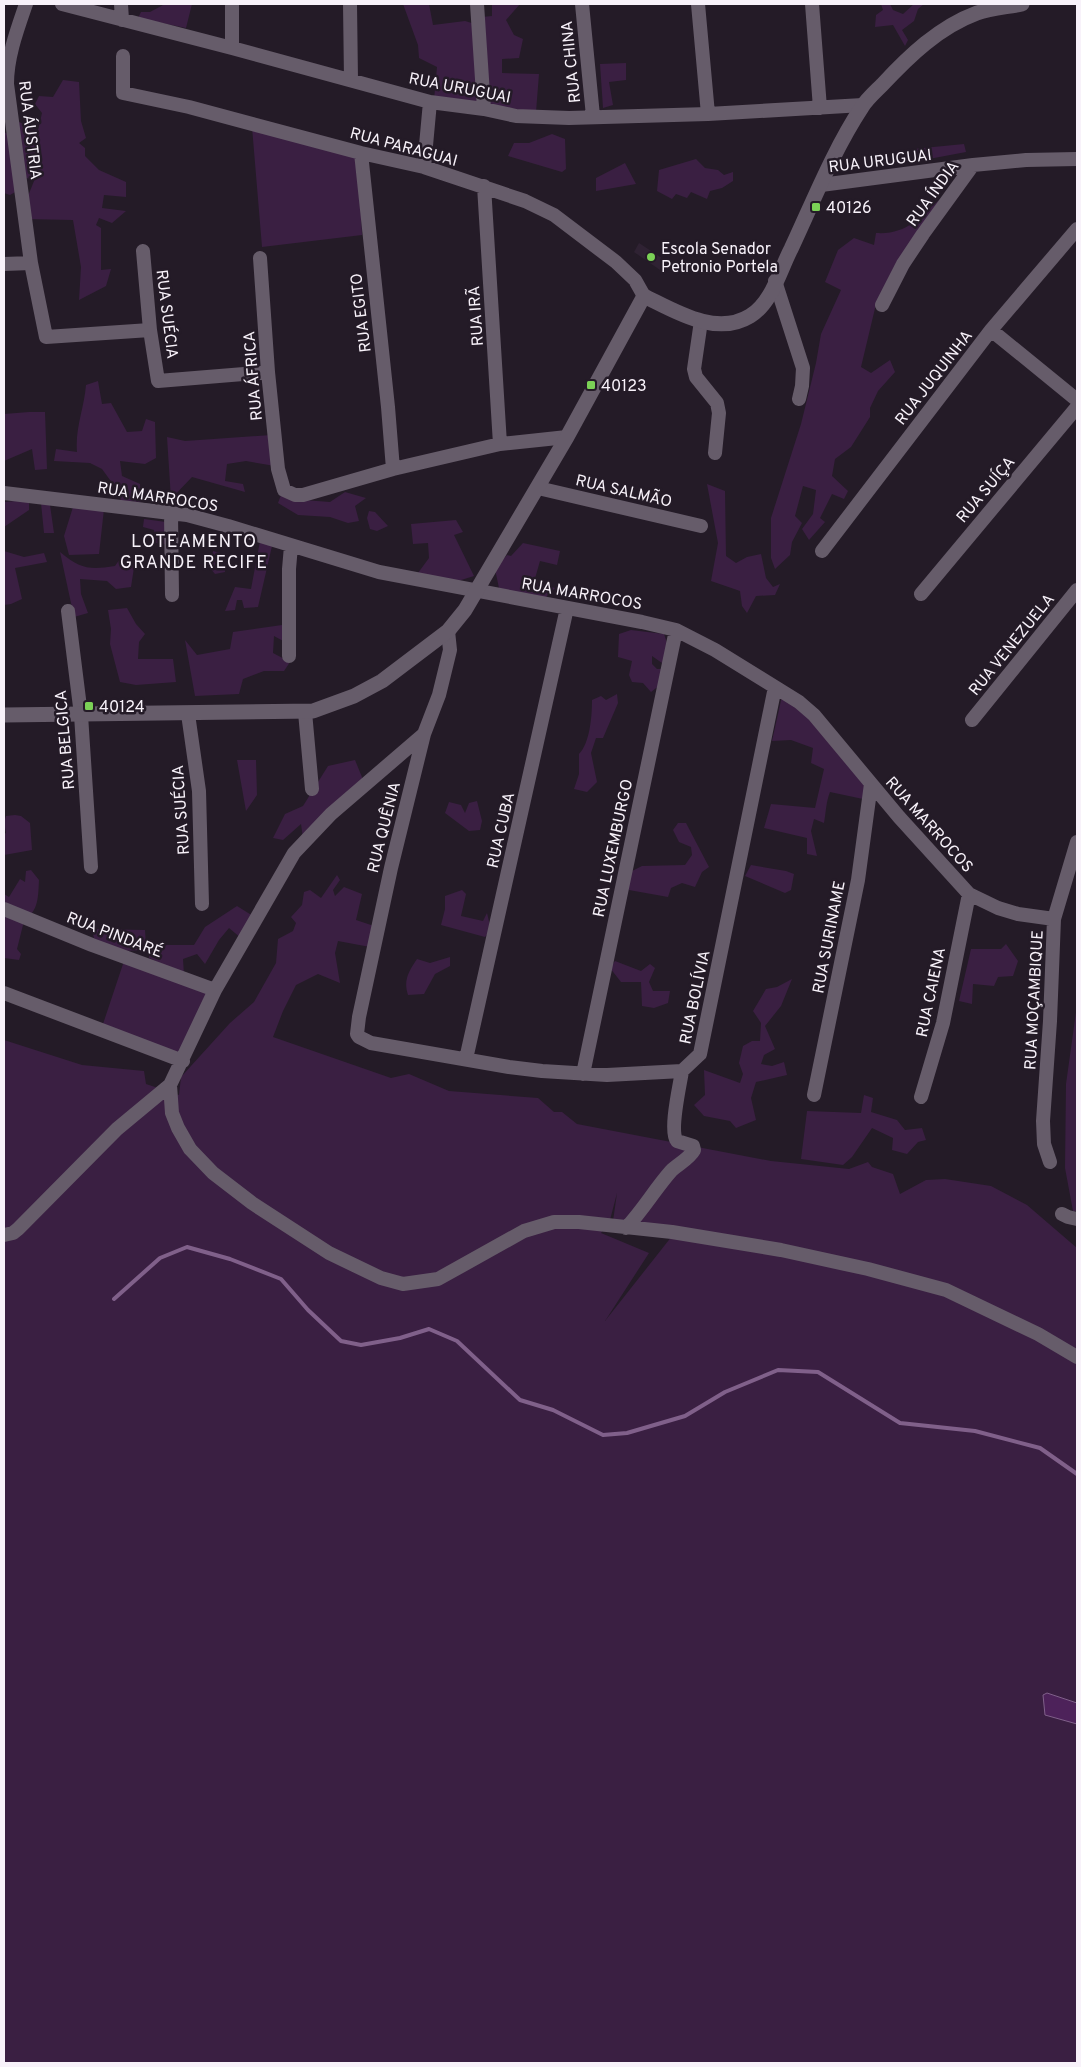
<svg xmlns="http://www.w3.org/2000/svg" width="1081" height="2067" viewBox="0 0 1081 2067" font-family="Overpass,sans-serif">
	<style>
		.built { fill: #2f2233 }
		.green { fill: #3a1f42; fill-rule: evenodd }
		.water { fill: #4d225a; stroke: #80608a }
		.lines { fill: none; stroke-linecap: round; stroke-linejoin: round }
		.stream { stroke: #80608a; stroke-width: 4 }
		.minor { stroke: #665c6a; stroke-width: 14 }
		.secondary { stroke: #665c6a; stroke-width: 15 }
		.poi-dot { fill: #7bd156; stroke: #241b27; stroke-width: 2 }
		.labels { text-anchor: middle; stroke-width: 5; stroke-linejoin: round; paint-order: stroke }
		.street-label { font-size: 16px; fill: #f8f2fa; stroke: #241b27 }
		.poi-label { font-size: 16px; fill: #f8f2fa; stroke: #241b27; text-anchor: start }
		.neighbourhood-label { font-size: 18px; letter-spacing: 1px; fill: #f8f2fa; stroke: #241b27 }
	</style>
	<rect width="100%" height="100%" fill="#241b27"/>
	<path class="built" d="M 639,243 L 669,263 L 663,272 L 634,252 Z"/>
	<path class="green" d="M 165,4 L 192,4 L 186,28 L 138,18 L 141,12 L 150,12 Z
		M 403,4 L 429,4 L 433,25 L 465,21 L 475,24 L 477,103 L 434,100 L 437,67 L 419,58 L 418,45 Z
		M 492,4 L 520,4 L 506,20 L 514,35 L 523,39 L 519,58 L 502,59 L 502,73 L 539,74 L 536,112 L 489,106 L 482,17 L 492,16 Z
		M 881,4 L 890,4 L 893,10 L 903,14 L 914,4 L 924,4 L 918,9 L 914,21 L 902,30 L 908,40 L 905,46 L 893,25 L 875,27 L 876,15 L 883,10 Z
		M 626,63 L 626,80 L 609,82 L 613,105 L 603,108 L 600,64 Z
		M 63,80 L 79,82 L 81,121 L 86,138 L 79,143 L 85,148 L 85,156 L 99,170 L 126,182 L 126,197 L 104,195 L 102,208 L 126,211 L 112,223 L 99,218 L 96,225 L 101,228 L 101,270 L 111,269 L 106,286 L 79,300 L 81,267 L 73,220 L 25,219 L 28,196 L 34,181 L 22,176 L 15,128 L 19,122 L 38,130 L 42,113 L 35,104 L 39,96 L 53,97 Z
		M 252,127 L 358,157 L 362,235 L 262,247 Z
		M 4,132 L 10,135 L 17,191 L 10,195 L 4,193 Z
		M 552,134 L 565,139 L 566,169 L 562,172 L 508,156 L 514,143 L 529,143 Z
		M 964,144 L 966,152 L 913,162 L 913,149 Z
		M 696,159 L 705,168 L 718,170 L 724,175 L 733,172 L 733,181 L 722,188 L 710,191 L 707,199 L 691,192 L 687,198 L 676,194 L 672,199 L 657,191 L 659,170 Z
		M 625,163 L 636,184 L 596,191 L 596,178 Z
		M 939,200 L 881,299 L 877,300 L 861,367 L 871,373 L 890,360 L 895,372 L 878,391 L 870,408 L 870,417 L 851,447 L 835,459 L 832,476 L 848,491 L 844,499 L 832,494 L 820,518 L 825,522 L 809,540 L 802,529 L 813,514 L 816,490 L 803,486 L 795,516 L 802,523 L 792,542 L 790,555 L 775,569 L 771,558 L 771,518 L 801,424 L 816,363 L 821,334 L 841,290 L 825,282 L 838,250 L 854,238 L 874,245 L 876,233 C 906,235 919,218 939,200 Z
		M 98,381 L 102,404 L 111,403 L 127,432 L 142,431 L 146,419 L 155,422 L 156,458 L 145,464 L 120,461 L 122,476 L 140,484 L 141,502 L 121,501 L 118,487 L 110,480 L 102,469 L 90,463 L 54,461 L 56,449 L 77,452 C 75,428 84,409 86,385 Z
		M 29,412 L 45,412 L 47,469 L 35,470 L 32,449 L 4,461 L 4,414 Z
		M 271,435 L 275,466 L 246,461 L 227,464 L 225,481 L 243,484 L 245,492 L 192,477 L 171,499 L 167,437 L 185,441 Z
		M 707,484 L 725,491 L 726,556 L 736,563 L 747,557 L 761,554 L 766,578 L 773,587 L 780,584 L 775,595 L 756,596 L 747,613 L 742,606 L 740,591 L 711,581 L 718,543 Z
		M 345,492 L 366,498 L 355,506 L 359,521 L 348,523 L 330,517 L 298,515 L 278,503 L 281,495 L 304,500 L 330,502 Z
		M 29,500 L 29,510 L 4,527 L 4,502 Z
		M 41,503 L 50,505 L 54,533 L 44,533 Z
		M 73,507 L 104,509 L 99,554 L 69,555 L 64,536 Z
		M 369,511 L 375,512 L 388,526 L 377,531 L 370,529 L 367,518 Z
		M 144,519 L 166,522 L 165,544 L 156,543 L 154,530 L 143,527 Z
		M 456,520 L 463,532 L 454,535 L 474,576 L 458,581 L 418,573 L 429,558 L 428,543 L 413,544 L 411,524 Z
		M 260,541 L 272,546 L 258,607 L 244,608 L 242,600 L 237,600 L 235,610 L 225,611 L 235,587 L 251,589 Z
		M 523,543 L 560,551 L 557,565 L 540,561 L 534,582 L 555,588 L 545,598 L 500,593 L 495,569 L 507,555 L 511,556 Z
		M 4,551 L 24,557 L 44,553 L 47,562 L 15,568 L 22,599 L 11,604 L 4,605 Z
		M 213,551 L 224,554 L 225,572 L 215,574 L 210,568 Z
		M 60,552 C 80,569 90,570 115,566 L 122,556 L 135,561 L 131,587 L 116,589 L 107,581 L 80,579 L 81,594 L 88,613 L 74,617 Z
		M 127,608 L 136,624 L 145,634 L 139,642 L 138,659 L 173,659 L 176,682 L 136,685 L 120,682 L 110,644 L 111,629 L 108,610 Z
		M 282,625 L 285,642 L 274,636 L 273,653 L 290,662 L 284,671 L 264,671 L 243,679 L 239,694 L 195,696 L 185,640 L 197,655 L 230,649 L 233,632 Z
		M 631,630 L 664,634 L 668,646 L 667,657 L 662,663 L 652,656 L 652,664 L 657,669 L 663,669 L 660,685 L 651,692 L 643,683 L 632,682 L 629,675 L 632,661 L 618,657 L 619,634 Z
		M 617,694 L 618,703 L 603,738 L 596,738 L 591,753 L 597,782 L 587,792 L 574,789 L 579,774 L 579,754 C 590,743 592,716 592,700 L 601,696 L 606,700 Z
		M 782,696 L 807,713 L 866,778 L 863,799 L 830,792 C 826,802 826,812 824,823 L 814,819 L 811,831 L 817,856 L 807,854 L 807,838 L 764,828 L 771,804 L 815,808 L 824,769 L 811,763 L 813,748 L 791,740 L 772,741 Z
		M 237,760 L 256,760 L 257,795 L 246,811 Z
		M 355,760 L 364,782 L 303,838 L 301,824 L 283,840 L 273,838 L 285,814 L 303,806 L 328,766 Z
		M 477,801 L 482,821 L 480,830 L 469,831 L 445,813 L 449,802 L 461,805 L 465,813 L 469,803 Z
		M 15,815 L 21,816 L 30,823 L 32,850 L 4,855 L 4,834 L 6,833 L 4,822 L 6,816 Z
		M 678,823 L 686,823 L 709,867 L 702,872 L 695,887 L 682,883 L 671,888 L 668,897 L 629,890 L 628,873 L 642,866 L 685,865 L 692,855 L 691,847 L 679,842 L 673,830 Z
		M 751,865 L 786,871 L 794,874 L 791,890 L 785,893 L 745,876 Z
		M 31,870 L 39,880 C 38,897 39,910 24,921 L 17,949 L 21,954 L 19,960 L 4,958 L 4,894 L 9,897 L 20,879 L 25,882 L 26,871 Z
		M 337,875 L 340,880 L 333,890 L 335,896 L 344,887 L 362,894 L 356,920 L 374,926 L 370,947 L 338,941 L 335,953 L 340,983 L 318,974 L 296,985 L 283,1011 L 273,1037 L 391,1078 L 409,1074 L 449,1091 L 538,1098 L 554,1112 L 562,1112 L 577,1124 L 771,1161 L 849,1169 L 868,1162 L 872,1167 L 893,1174 L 900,1194 L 926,1180 L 945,1179 L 991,1186 L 1027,1205 L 1077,1248 L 1077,2063 L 4,2063 L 4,1040 L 82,1065 L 144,1071 L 146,1084 L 179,1095 L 181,1077 L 230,1023 L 254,1002 L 276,963 L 278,939 L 293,931 L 296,923 L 291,917 L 302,905 L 304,892 L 310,890 L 321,898 ZM 617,1193 L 613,1221 L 676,1231 L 605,1321 L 649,1253 L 601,1233 L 610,1220 Z
		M 462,890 L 466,894 L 461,916 L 483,921 L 487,913 L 491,930 L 485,937 L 441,925 L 445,909 L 445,896 Z
		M 237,906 L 253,916 L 241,938 L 229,928 L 219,940 L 205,964 L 197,954 L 183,959 L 184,975 L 149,958 L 150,945 L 194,945 L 205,927 Z
		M 92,929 L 145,930 L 146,945 L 142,950 L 122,951 L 95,943 Z
		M 1006,944 L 1018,961 L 1013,976 L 998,977 L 994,986 L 973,984 L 972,1004 L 959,1001 L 971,949 L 1001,949 Z
		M 450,957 L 450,966 L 435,974 L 424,994 L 408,995 C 403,980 409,971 417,959 L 430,963 Z
		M 124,961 L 209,991 L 181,1056 L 102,1027 Z
		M 615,961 L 641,971 L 650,964 L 655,968 L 649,982 L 653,991 L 670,991 L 668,1003 L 654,1008 L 642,1006 L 641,982 L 621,982 L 610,968 Z
		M 792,979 L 781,1006 L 765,1026 L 775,1049 L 764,1055 L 761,1064 L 772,1066 L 784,1062 L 787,1075 L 756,1082 L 751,1098 L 756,1120 L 736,1128 L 730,1121 L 704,1116 L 694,1105 L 705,1095 L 704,1070 L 740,1083 L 743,1074 L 739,1063 L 743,1046 L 752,1041 L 760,1041 L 761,1023 L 753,1011 L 766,989 L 777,987 Z
		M 1077,1005 L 1077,1211 L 1073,1211 L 1065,1168 L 1066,1084 Z
		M 864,1095 L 873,1098 L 871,1112 L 897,1120 L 905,1130 L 922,1128 L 926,1140 L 918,1142 L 907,1154 L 892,1150 L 893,1138 L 872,1128 L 852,1157 L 843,1165 L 801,1159 L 807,1111 L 861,1113 Z"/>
	<path class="water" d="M 1047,1693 L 1077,1703 L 1077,1724 L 1045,1715 L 1043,1695 Z"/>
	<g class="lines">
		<path class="stream" d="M 114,1299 L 160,1258 L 187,1247 L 230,1259 L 281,1279 L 308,1310 L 341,1341 L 361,1345 L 400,1338 L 429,1329 L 457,1341 L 520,1400 L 553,1410 L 603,1435 L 627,1433 L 685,1416 L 725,1392 L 778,1370 L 818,1372 L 900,1423 L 975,1431 L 1040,1448 L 1077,1474"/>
		<path class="minor" d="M 26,4 C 17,30 7,57 7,84 L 31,263 L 46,337 L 150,330
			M 62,4 L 232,48 L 430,102 L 484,109 L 516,116 L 569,118 L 708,114 L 863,105
			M 121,4 L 122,20
			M 232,4 L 232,48
			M 350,4 L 351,80
			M 477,4 L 484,109
			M 582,4 L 593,116
			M 698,4 L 708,114
			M 812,4 L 820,108
			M 123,56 L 123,93 L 189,107 L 361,153 L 424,167 L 525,201 L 554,215 L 616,262 L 635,280 L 644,296
			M 361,153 L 388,407 L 393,469
			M 424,167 L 430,102
			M 821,185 L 973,165
			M 484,186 L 500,444
			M 143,251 L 150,330 L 158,381 L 268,372
			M 260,258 L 268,372 L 278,469 L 284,490 L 295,495 L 303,495 L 393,469 L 500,444 L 567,437
			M 4,264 L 31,263
			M 775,281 L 803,368 L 802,386 L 799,399
			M 882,305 L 903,264 L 923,234 L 973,165 L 1026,160 L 1077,159
			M 701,321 L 694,369 L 696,377 L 717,403 L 719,413 L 715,453
			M 991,330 L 1077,400
			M 538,488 L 701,526
			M 4,493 L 187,515 L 228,526 L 379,572 L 642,622 L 676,630 L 715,650 L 799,702 L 814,715 L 899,817 L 969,894 L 998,908 L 1018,914 L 1054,919
			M 171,513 L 172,595
			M 822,551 L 991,330 L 1077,229
			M 921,594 L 1077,407
			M 68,611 L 81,715 L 91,867
			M 448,631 L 450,650 L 439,695 L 424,734 L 391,868 L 359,1017 L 357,1034 L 359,1037 L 371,1043 L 509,1067 L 542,1071 L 607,1075 L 682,1071 L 700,1054 L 775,687
			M 289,656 L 289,569 L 291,546
			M 305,712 L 312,789
			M 188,714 L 199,791 L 202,904
			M 972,720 L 1077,590
			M 424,734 L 331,814 L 294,853 L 215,990 L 170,1085 L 172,1113 L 178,1128 L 190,1149 L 213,1173 L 252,1203 L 329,1253 L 381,1278 L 403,1284 L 438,1279 L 524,1231 L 554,1222 L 579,1222 L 672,1232 L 781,1250 L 868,1269 L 946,1290 L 1038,1334 L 1077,1357
			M 4,909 L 92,945 L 215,990
			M 4,993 L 183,1061
			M 466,1059 L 567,608
			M 583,1074 L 676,630
			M 814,1095 L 858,880 L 871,784
			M 921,1097 L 943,1023 L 969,894
			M 1050,1162 L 1044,1144 L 1043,1121 L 1050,1021 L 1054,919 L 1077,842
			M 1062,1214 L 1068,1217 L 1077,1219
			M 626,1228 C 643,1210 655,1189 671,1171 C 678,1164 689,1159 694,1150 L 693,1146 L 677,1141 C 669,1131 680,1085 682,1071
			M 4,1235 L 13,1233 L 18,1229 L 117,1129 L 170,1085"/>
		<path class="secondary" d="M 4,715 L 313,711 L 354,696 L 382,681 L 448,631 L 465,610 L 567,437 L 644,296 C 675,311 716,337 750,316 C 772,303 780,270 791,249 C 813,202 833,151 862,107 C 867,99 875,92 882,85 C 909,56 939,27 977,13 C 991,8 1008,7 1022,4"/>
	</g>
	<g class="poi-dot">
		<rect x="811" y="202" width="10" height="10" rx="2.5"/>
		<circle cx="651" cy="257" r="5"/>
		<rect x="586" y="380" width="10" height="10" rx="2.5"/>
		<rect x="84" y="701" width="10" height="10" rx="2.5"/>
	</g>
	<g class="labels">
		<g class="street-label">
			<text transform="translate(570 62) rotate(-96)" y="6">RUA CHINA</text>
			<text transform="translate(460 87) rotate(11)" y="6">RUA URUGUAI</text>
			<text transform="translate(31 130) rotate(83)" y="6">RUA ÁUSTRIA</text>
			<text transform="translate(404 146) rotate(15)" y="6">RUA PARAGUAI</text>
			<text transform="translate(880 160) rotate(-7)" y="6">RUA URUGUAI</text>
			<text transform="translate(932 193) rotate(-54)" y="6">RUA ÍNDIA</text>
			<text transform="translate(360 313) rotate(-97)" y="6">RUA EGITO</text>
			<text transform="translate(168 314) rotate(83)" y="6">RUA SUÉCIA</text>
			<text transform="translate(475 316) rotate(-94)" y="6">RUA IRÃ</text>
			<text transform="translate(252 376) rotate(-95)" y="6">RUA ÁFRICA</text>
			<text transform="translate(933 377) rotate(-52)" y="6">RUA JUQUINHA</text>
			<text transform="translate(985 489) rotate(-50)" y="6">RUA SUÍÇA</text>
			<text transform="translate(624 490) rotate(13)" y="6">RUA SALMÃO</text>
			<text transform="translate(158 496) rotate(9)" y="6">RUA MARROCOS</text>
			<text transform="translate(582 593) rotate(10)" y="6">RUA MARROCOS</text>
			<text transform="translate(1011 644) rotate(-51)" y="6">RUA VENEZUELA</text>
			<text transform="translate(64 740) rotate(-95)" y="6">RUA BELGICA</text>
			<text transform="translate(180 810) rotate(-94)" y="6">RUA SUÉCIA</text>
			<text transform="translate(930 824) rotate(48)" y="6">RUA MARROCOS</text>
			<text transform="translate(383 827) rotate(-76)" y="6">RUA QUÊNIA</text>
			<text transform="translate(500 830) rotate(-77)" y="6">RUA CUBA</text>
			<text transform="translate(612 848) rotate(-78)" y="6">RUA LUXEMBURGO</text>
			<text transform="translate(115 934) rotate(21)" y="6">RUA PINDARÉ</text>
			<text transform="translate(828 937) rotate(-79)" y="6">RUA SURINAME</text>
			<text transform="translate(930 992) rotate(-78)" y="6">RUA CAIENA</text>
			<text transform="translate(694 997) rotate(-78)" y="6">RUA BOLÍVIA</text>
			<text transform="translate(1033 1000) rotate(-87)" y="6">RUA MOÇAMBIQUE</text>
		</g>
		<g class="poi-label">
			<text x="826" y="213">40126</text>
			<text x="661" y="254">Escola Senador<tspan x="661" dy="18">Petronio Portela</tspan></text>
			<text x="601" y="391">40123</text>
			<text x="99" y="712">40124</text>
		</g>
		<g class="neighbourhood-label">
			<text x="194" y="547">LOTEAMENTO<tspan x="194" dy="21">GRANDE RECIFE</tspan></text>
		</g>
	</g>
	<rect width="1081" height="2067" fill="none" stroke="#f8f2fa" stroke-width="10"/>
</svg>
